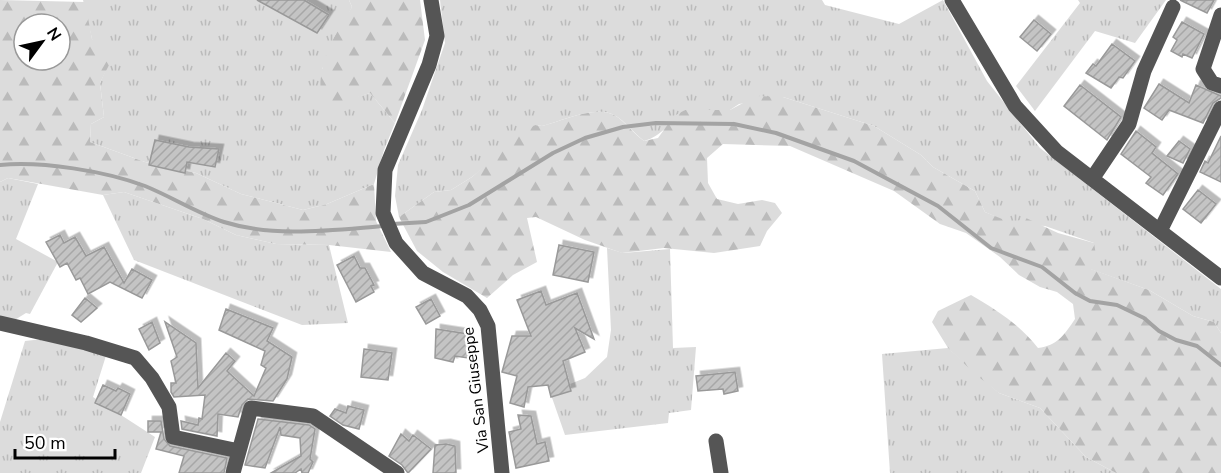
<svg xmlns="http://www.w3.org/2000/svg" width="1221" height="473" viewBox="0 0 1221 473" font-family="'Nunito Sans',sans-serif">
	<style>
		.grass { fill: url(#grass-tufts) }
		.forest { fill: url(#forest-firs); fill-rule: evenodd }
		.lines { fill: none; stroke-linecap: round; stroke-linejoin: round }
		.stream { stroke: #a3a3a3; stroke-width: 4 }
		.building { fill: url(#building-hatch); stroke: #999; stroke-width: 1.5; filter: url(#shadow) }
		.minor { stroke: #555; stroke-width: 15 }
		.labels { text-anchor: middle; stroke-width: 4.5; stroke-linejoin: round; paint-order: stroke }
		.street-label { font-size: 16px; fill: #000; stroke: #fff }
	</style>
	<defs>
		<pattern id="grass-tufts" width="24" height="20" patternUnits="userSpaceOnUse" patternTransform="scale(1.5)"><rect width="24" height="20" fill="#dcdcdc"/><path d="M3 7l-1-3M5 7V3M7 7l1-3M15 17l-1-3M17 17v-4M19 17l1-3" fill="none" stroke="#bbb"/></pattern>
		<pattern id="forest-firs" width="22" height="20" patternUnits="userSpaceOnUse" patternTransform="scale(1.5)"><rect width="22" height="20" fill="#dcdcdc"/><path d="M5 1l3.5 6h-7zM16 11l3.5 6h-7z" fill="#bbb"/></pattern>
		<pattern id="building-hatch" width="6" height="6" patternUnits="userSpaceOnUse" patternTransform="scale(1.5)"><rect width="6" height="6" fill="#c4c4c4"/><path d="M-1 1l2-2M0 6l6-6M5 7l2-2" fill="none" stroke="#a7a7a7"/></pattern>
		<filter id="shadow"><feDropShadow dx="4.5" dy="-4.5" stdDeviation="0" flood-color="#0004"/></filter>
	</defs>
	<rect width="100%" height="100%" fill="#fff"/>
	<path class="grass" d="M 83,0 L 349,0 L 352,7 L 322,69 L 355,97 L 370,93 L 395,123 L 384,150 L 374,184 L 327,204 L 303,210 L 241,194 L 196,173 L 145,162 L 90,142 L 91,124 L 104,117 L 100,83 L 108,65 L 92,39 Z
		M 440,0 L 822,0 L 825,5 L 899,24 L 943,0 L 987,81 L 1040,148 L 1221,289 L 1221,333 L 1214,322 L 1193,316 L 1149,290 L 1090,269 L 1094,243 L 1045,226 L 1012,224 L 985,212 L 975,191 L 933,167 L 921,155 L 874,126 L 783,97 L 739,104 L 730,110 L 685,110 C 671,121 661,137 644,141 C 635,134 623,120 616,116 C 596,104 563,121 542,126 L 535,125 L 472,177 L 451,190 L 434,192 L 399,217 L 395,196 L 398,165 L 422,110 L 445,43 Z
		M 1078,0 L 1166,0 L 1135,43 L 1095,31 L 1035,111 L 1016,86 L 1080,3 Z
		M 8,178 L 38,184 L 16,239 L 58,262 L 30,314 L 26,313 L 0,329 L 0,182 Z
		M 124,192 L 203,219 L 236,235 L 276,244 L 329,245 L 348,323 L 302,325 L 134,260 L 103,195 Z
		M 607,248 L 623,253 L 670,249 L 673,348 L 696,347 L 691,410 L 669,413 L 668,423 L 565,435 L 550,392 L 585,378 L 607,357 L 611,330 Z
		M 77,335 L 110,343 L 93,397 L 155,437 L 141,473 L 0,473 L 0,422 L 25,341 Z
		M 948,348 L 999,393 L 1040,408 L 1086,457 L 1116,473 L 890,473 L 882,354 Z"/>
	<path class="forest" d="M 0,0 L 85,2 L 92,39 L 105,46 L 109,65 L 100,83 L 104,117 L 91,124 L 90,142 L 145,162 L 196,173 L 241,194 L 303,210 L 327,204 L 374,184 L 376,221 L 391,252 L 329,245 L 276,244 L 236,235 L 203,219 L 124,192 L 103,195 L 8,178 L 0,182 ZM 24,24 L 60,24 L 60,60 L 24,60 Z
		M 349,0 L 420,0 L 425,40 L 395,123 L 370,93 L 330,106 L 321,98 C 317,61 334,37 352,7 Z
		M 756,96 L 783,97 L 874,126 L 921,155 L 933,167 L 975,191 L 985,212 L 1012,223 L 1026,218 L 1058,233 L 1094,243 L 1097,261 L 1091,269 L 1149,290 L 1193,316 L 1214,322 L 1221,333 L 1221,473 L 1116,473 L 1086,457 L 1040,408 L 999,393 L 975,374 L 948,348 L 932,322 L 938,311 L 971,295 C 997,310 1020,325 1038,348 C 1057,346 1065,334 1075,319 L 1073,304 L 1057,292 L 1040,287 L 1019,275 L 1000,257 L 966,233 L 940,224 L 894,191 L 790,146 L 723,144 L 707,158 L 708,183 L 717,199 L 738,204 L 762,200 L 775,203 L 782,213 L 767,231 L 760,246 L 714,253 L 664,248 L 622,253 L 585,240 L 536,217 L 527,218 L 537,262 L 513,275 L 487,298 L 443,272 L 417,251 L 399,217 L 434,192 L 451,190 L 472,177 L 521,133 L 535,125 L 542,126 C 563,121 596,104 616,116 C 624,121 634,134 644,141 L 658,138 L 674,116 L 685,110 L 730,110 Z"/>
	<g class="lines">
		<path class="stream" d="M 0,165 C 42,161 105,171 145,186 C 172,197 197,213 224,222 C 275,238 332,230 384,226
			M 392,224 L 426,222 L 469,205 L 553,153 L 585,138 L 623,127 L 656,123 L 734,124 L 776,133 L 854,161 L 938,206 L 991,248 L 1042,267 L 1075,293 L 1090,301 L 1117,305 L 1144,318 L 1159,331 L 1176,340 L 1197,346 L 1221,365"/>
	</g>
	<path class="building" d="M 257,0 L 304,0 L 329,15 L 317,33 Z
		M 1180,0 L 1214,0 L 1207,13 Z
		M 1034,20 L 1051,34 L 1037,51 L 1020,37 Z
		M 1182,22 L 1204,34 L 1192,58 L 1183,54 L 1182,57 L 1171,51 L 1177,40 L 1173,37 Z
		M 1112,44 L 1135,61 L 1123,78 L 1119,77 L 1111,88 L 1086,73 L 1093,64 L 1096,66 Z
		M 1159,84 L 1189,103 L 1196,85 L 1221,96 L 1221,98 L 1213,103 L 1203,123 L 1169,110 L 1162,120 L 1144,108 Z
		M 1080,85 L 1121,117 L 1107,140 L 1064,106 Z
		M 1136,131 L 1156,147 L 1152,153 L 1178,174 L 1163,195 L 1146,183 L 1151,177 L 1121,154 Z
		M 1221,136 L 1221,182 L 1200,172 L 1205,161 L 1208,163 Z
		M 155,140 L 189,147 L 219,149 L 215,167 L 187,162 L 185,173 L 149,165 Z
		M 1179,141 L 1190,149 L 1183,163 L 1167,156 Z
		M 1198,190 L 1216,204 L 1201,223 L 1183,209 Z
		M 60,235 L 64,243 L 75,237 L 86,256 L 104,247 L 124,283 L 132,269 L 152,280 L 142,298 L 110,282 L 88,294 L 80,278 L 76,280 L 67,263 L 60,267 L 46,242 Z
		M 559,245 L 594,252 L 588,282 L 553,275 Z
		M 354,256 L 360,268 L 365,268 L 374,285 L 371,286 L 374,292 L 356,302 L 337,265 Z
		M 541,291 L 546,305 L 577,293 L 594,339 L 575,328 L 585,352 L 563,361 L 571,391 L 551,397 L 548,385 L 528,387 L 524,407 L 510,403 L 517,376 L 502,372 L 512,336 L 531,336 L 517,300 Z
		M 85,298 L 97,308 L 81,322 L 72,315 Z
		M 431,299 L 440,316 L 426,324 L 416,307 Z
		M 226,309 L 273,328 L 267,341 L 292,357 L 287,379 L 273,401 L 248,399 L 242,405 L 238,417 L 218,414 L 217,436 L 182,429 L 181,421 L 198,425 L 199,418 L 202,419 L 205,395 L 174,397 L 171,392 L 171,383 L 176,383 L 171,361 L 177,357 L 165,322 L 196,343 L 198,388 L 226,353 L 235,361 L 227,371 L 254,396 L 266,368 L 261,365 L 265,351 L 219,330 Z
		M 152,322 L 160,343 L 149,350 L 139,329 Z
		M 436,329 L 468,334 L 468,358 L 455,356 L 453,362 L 435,358 Z
		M 364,349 L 392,353 L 388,380 L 361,377 Z
		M 735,372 L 738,391 L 724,394 L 723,389 L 698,391 L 696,376 Z
		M 103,385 L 116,391 L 118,388 L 130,394 L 121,415 L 95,403 Z
		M 348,406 L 364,410 L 359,429 L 343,425 L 330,416 L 335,409 L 346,413 Z
		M 518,415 L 531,416 L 537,444 L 545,442 L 549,461 L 516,468 L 509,432 L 521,429 Z
		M 258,419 L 309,425 L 315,429 L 310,459 L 313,462 L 308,473 L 302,473 L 301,469 L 295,473 L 271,473 L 301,456 L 300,438 L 281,435 L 280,427 L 265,468 L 245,465 Z
		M 148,421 L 161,421 L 164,439 L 170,446 L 227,458 L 224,473 L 179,473 L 184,456 L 156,449 L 161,432 L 148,432 Z
		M 401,434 L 409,441 L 413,435 L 431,449 L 408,473 L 402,465 L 389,456 Z
		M 446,444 L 455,446 L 456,473 L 433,473 L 435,445 Z"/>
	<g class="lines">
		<path class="minor" d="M 431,0 L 437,36 L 429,65 L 385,170 L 383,213 L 396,243 L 423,273 L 467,296 L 480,310 L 488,326 L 502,473
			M 952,0 L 1015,106 L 1057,152 L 1221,278
			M 1221,15 L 1203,69 L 1212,83 L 1221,86
			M 1092,179 L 1129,124 L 1144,71 L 1173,7
			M 1161,229 L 1221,108
			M 0,323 L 86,343 L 135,358 L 152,378 L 169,407 L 173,437 L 239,451
			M 716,441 L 721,473
			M 233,473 L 251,408 L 313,416 L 397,473"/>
	</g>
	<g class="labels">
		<g class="street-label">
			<text transform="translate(475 390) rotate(-97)" y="6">Via San Giuseppe</text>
		</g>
	</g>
	<g transform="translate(42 42) rotate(57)"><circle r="28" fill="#ffffff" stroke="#999999" stroke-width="1.5"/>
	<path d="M0-4.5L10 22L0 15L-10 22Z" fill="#000000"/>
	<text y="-9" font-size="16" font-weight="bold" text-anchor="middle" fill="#000000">N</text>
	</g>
	<path d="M15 449v9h100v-9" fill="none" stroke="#000000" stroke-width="3"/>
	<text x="24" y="449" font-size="18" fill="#000000" stroke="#ffffff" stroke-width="4.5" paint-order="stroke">50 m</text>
</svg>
